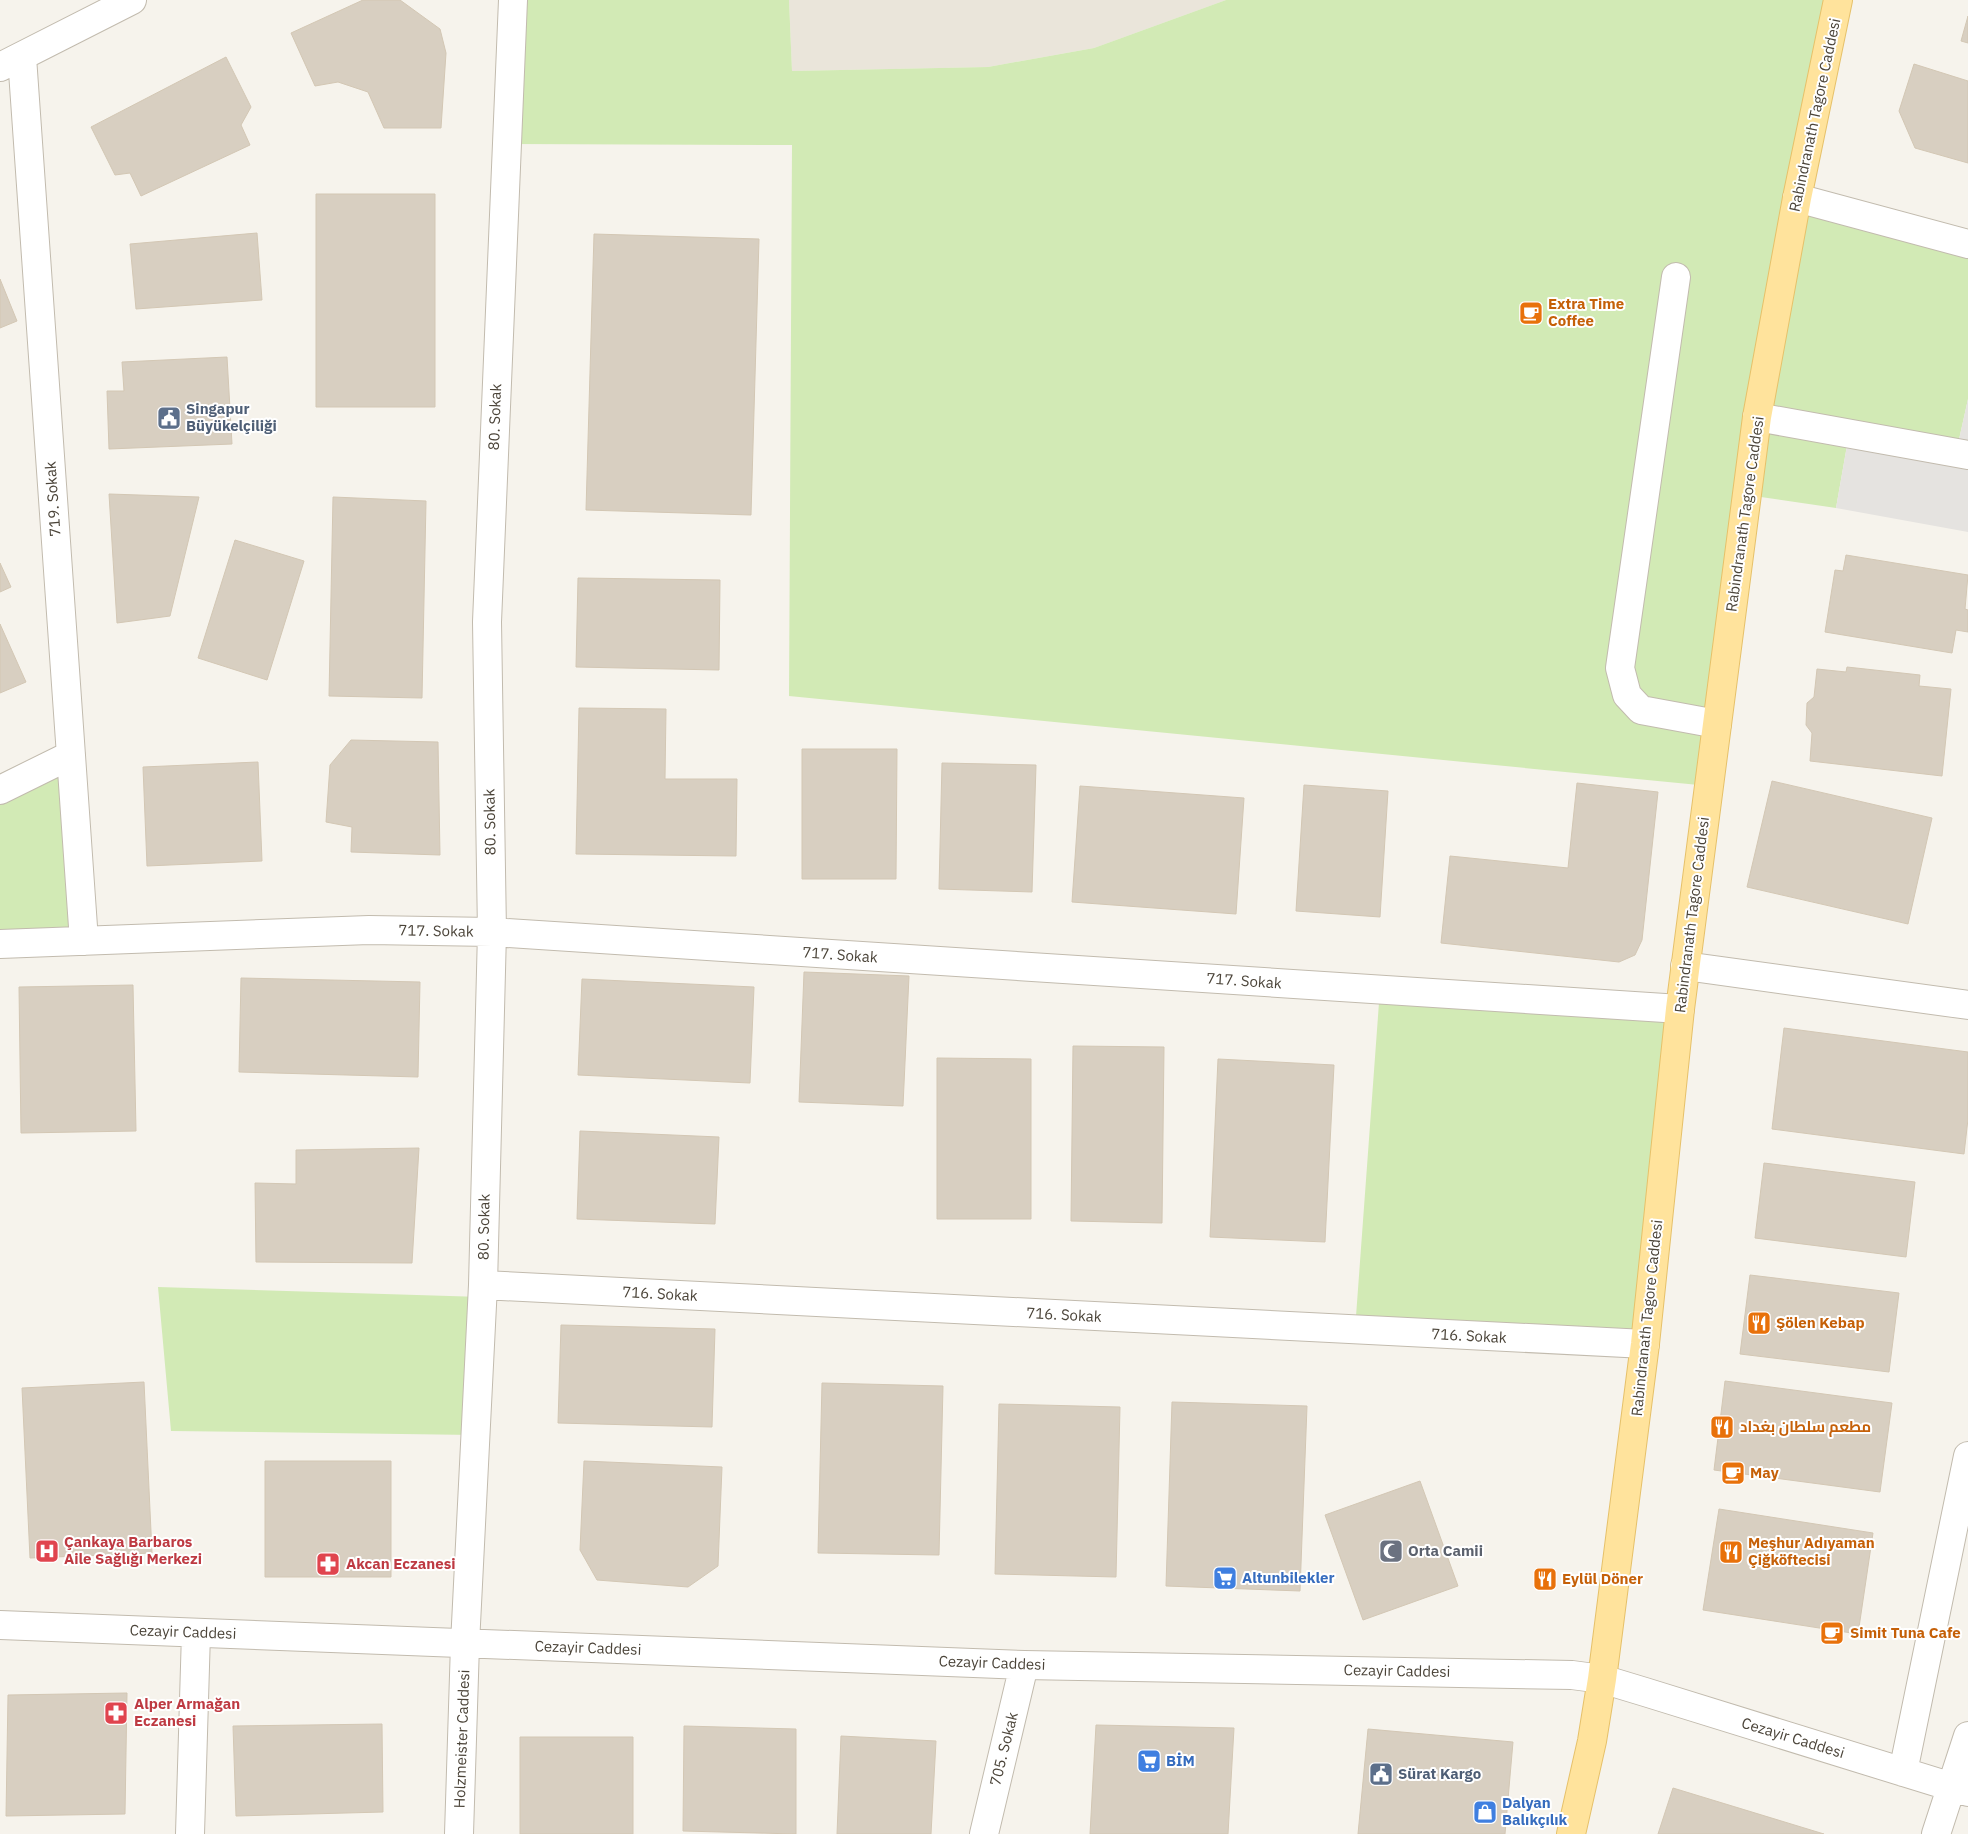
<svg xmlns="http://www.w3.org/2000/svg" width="1968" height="1834" viewBox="0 0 1968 1834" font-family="'IBM Plex Sans',Cairo,sans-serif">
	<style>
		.residential { fill: #eae5da }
		.green { fill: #d2eab5 }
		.parking { fill: #e5e3e0 }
		.building { fill: #d8cfc1; stroke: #d3c7b4 }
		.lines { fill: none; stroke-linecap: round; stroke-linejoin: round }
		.minor-casing { stroke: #c2bbae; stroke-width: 30 }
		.major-casing { stroke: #e6c16a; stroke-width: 30 }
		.minor { stroke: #fff; stroke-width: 28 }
		.major { stroke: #ffe39c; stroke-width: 28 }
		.labels { text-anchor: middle; stroke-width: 4; stroke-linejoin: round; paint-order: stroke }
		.street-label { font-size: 15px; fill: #4b4439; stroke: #fff }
		.food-label { font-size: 15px; font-weight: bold; fill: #c56008; stroke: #fff; text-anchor: start }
		.service-label { font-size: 15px; font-weight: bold; fill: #4e5e75; stroke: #fff; text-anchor: start }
		.health-label { font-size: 15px; font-weight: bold; fill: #be3a42; stroke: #fff; text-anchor: start }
		.worship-label { font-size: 15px; font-weight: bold; fill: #5b616d; stroke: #fff; text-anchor: start }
		.shop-label { font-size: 15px; font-weight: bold; fill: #366cbe; stroke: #fff; text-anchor: start }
	</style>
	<rect width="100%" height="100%" fill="#f6f3ec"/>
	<path class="residential" d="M 789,0 L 1226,0 L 1094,48 L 988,67 L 792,71 Z"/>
	<path class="green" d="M 513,0 L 789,0 L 792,71 L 988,67 L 1094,48 L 1226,0 L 1838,0 L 1797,198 L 1968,244 L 1968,399 L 1956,453 L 1849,434 L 1836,508 L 1747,495 L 1709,786 L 789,696 L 792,145 L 507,144 Z
		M 71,755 L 84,941 L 0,944 L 0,790 Z
		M 1380,989 L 1681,1010 L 1645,1344 L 1355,1330 Z
		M 158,1287 L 482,1297 L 475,1435 L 171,1431 Z"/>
	<path class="parking" d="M 1968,399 L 1968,532 L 1836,508 L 1849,434 L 1956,453 Z"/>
	<path class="building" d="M 363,0 L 400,0 L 440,29 L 446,53 L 441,128 L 384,128 L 368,92 L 338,82 L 315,86 L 291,33 Z
		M 1968,16 L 1968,43 L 1961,41 Z
		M 226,57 L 251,107 L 241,125 L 250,145 L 141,196 L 130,173 L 115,175 L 91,127 Z
		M 1914,64 L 1968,81 L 1968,163 L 1915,148 L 1899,111 Z
		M 316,194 L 435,194 L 435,407 L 316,407 Z
		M 257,233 L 262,300 L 136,309 L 130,244 Z
		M 594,234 L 759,239 L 751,515 L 586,510 Z
		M 0,279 L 17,321 L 0,328 Z
		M 227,357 L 232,444 L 109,449 L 107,391 L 124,391 L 122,362 Z
		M 109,494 L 199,497 L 170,616 L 117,623 Z
		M 333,497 L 426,501 L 422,698 L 329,696 Z
		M 235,540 L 304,561 L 267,680 L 198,658 Z
		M 1846,555 L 1968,575 L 1965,609 L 1968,610 L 1968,632 L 1956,630 L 1952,653 L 1825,632 L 1835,570 L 1843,571 Z
		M 0,563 L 11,587 L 0,592 Z
		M 578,578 L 720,580 L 719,670 L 576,667 Z
		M 0,624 L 26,682 L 0,693 Z
		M 1847,667 L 1920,675 L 1919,686 L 1951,689 L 1942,776 L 1810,761 L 1812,733 L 1806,725 L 1807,703 L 1814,697 L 1817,669 L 1846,672 Z
		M 579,708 L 666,709 L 665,779 L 737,779 L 736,856 L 576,854 Z
		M 351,740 L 438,742 L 440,855 L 351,852 L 352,827 L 326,822 L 330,765 Z
		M 802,749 L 897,749 L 896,879 L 802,879 Z
		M 258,762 L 262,861 L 147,866 L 143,767 Z
		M 942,763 L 1036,765 L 1032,892 L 939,889 Z
		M 1772,781 L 1932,818 L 1908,924 L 1747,887 Z
		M 1577,783 L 1658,792 L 1642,940 L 1635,955 L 1619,962 L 1441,943 L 1450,856 L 1568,868 Z
		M 1304,785 L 1388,791 L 1380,917 L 1296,911 Z
		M 1080,786 L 1244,798 L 1236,914 L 1072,902 Z
		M 804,972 L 909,976 L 903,1106 L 799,1102 Z
		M 241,978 L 420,982 L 418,1077 L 239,1072 Z
		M 582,979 L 754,987 L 750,1083 L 578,1075 Z
		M 133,985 L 136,1131 L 21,1133 L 19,987 Z
		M 1784,1028 L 1968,1052 L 1968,1119 L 1964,1154 L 1772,1129 Z
		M 1073,1046 L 1164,1047 L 1162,1223 L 1071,1221 Z
		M 937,1058 L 1031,1059 L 1031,1219 L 937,1219 Z
		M 1218,1059 L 1334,1065 L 1325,1242 L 1210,1237 Z
		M 580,1131 L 719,1137 L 715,1224 L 577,1219 Z
		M 419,1148 L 412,1263 L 256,1262 L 255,1183 L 296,1184 L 296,1150 Z
		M 1764,1163 L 1915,1182 L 1906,1257 L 1755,1238 Z
		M 1750,1275 L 1899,1293 L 1889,1372 L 1740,1354 Z
		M 561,1325 L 715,1329 L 712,1427 L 558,1423 Z
		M 1725,1381 L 1892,1403 L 1880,1492 L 1714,1470 Z
		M 144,1382 L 152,1553 L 30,1558 L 22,1388 Z
		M 822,1383 L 943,1386 L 939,1555 L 818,1553 Z
		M 1172,1402 L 1307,1406 L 1300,1591 L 1166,1586 Z
		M 999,1404 L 1120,1407 L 1116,1577 L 995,1574 Z
		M 265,1461 L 391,1461 L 391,1577 L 265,1577 Z
		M 584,1461 L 722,1467 L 718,1566 L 688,1587 L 597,1580 L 580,1550 Z
		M 1420,1481 L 1458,1586 L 1363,1620 L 1325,1515 Z
		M 1719,1509 L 1873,1533 L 1858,1634 L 1703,1610 Z
		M 127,1693 L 125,1814 L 6,1816 L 8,1695 Z
		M 382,1724 L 383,1812 L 236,1816 L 233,1726 Z
		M 1096,1725 L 1234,1728 L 1228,1834 L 1090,1834 Z
		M 684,1726 L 796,1729 L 796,1834 L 683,1831 Z
		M 1368,1729 L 1513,1742 L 1505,1834 L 1358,1834 Z
		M 841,1736 L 936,1741 L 931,1834 L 837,1834 Z
		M 520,1737 L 633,1737 L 633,1834 L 520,1834 Z
		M 1673,1788 L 1824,1834 L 1658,1834 Z"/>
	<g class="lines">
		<g class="minor-casing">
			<path id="minor" d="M 22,57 L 84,941
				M 0,67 L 132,0
				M 1797,198 L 1968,244
				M 1676,277 L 1620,668 L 1627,695 L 1641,710 L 1717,724
				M 1757,417 L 1968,455
				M 0,790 L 71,755
				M 0,944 L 369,930 L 492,932 L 1680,1009
				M 1685,966 L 1968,1005
				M 483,1285 L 1645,1344
				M 0,1625 L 1024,1665 L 1572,1675 L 1602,1679 L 1645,1692 L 1968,1792
				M 1903,1772 L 1968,1456
				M 190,1834 L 196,1633
				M 459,1834 L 465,1644 L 483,1285 L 492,932 L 487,622 L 513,0
				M 984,1834 L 1024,1665
				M 1936,1834 L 1968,1736"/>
		</g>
		<g class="major-casing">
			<path id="major" d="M 1571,1834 L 1592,1741 L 1602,1679 L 1645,1344 L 1680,1009 L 1757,417 L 1797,198 L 1838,0"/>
		</g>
		<use href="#minor" class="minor"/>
		<use href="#major" class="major"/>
	</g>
	<defs>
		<g id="cafe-square" transform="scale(1.25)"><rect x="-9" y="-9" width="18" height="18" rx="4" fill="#e8710a" stroke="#fff"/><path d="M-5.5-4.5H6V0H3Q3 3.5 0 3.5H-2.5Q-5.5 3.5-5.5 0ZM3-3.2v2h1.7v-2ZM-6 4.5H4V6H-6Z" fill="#fff"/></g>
		<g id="civic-square" transform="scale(1.25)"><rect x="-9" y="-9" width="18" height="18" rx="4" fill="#5c6f8a" stroke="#fff"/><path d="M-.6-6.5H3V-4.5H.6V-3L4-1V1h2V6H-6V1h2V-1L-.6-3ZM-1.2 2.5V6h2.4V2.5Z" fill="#fff"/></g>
		<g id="restaurant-square" transform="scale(1.25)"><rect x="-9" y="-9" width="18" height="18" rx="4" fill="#e8710a" stroke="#fff"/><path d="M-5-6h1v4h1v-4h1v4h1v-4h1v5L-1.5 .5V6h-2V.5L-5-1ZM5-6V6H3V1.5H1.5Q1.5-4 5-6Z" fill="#fff"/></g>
		<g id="hospital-square" transform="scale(1.25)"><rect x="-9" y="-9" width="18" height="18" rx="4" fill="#e0444e" stroke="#fff"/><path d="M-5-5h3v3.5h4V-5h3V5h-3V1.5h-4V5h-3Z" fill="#fff"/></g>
		<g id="mosque-square" transform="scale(1.25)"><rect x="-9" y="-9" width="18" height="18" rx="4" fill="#6b7280" stroke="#fff"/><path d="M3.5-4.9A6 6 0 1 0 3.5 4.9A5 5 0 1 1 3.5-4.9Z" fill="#fff"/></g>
		<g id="pharmacy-square" transform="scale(1.25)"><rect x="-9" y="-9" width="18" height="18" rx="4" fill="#e0444e" stroke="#fff"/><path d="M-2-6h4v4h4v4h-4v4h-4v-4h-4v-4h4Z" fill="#fff"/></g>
		<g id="supermarket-square" transform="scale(1.25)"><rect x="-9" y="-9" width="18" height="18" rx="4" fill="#3f7fe0" stroke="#fff"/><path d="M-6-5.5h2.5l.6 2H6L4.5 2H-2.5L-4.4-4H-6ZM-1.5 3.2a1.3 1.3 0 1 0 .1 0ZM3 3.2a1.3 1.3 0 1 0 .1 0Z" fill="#fff"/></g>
		<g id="shop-square" transform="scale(1.25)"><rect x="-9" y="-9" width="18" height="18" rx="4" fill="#3f7fe0" stroke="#fff"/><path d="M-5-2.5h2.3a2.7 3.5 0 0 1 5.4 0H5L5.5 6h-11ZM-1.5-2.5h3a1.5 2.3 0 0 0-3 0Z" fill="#fff"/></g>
	</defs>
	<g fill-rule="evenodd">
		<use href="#cafe-square" x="1531" y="313"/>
		<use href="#civic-square" x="169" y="418"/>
		<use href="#restaurant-square" x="1759" y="1323"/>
		<use href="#restaurant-square" x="1722" y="1427"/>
		<use href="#cafe-square" x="1733" y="1473"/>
		<use href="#hospital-square" x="47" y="1551"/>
		<use href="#mosque-square" x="1391" y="1551"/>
		<use href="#restaurant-square" x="1731" y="1552"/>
		<use href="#pharmacy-square" x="328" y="1564"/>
		<use href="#supermarket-square" x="1225" y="1578"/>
		<use href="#restaurant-square" x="1545" y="1579"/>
		<use href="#cafe-square" x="1832" y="1633"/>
		<use href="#pharmacy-square" x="116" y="1713"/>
		<use href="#supermarket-square" x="1149" y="1761"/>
		<use href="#civic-square" x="1381" y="1774"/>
		<use href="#shop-square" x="1485" y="1812"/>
	</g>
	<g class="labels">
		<g class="street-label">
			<text transform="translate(1815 115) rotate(-78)" y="5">Rabindranath Tagore Caddesi</text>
			<text transform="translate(495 417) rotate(-88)" y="5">80. Sokak</text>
			<text transform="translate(53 499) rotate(-94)" y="5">719. Sokak</text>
			<text transform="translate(1745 514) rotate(-82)" y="5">Rabindranath Tagore Caddesi</text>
			<text transform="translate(490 822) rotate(-91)" y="5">80. Sokak</text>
			<text transform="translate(1692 915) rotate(-83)" y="5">Rabindranath Tagore Caddesi</text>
			<text transform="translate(436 931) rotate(1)" y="5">717. Sokak</text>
			<text transform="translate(840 955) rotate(4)" y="5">717. Sokak</text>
			<text transform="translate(1244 981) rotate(4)" y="5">717. Sokak</text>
			<text transform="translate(484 1227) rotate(-89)" y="5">80. Sokak</text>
			<text transform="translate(660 1294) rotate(3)" y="5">716. Sokak</text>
			<text transform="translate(1064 1315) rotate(3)" y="5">716. Sokak</text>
			<text transform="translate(1647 1318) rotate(-84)" y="5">Rabindranath Tagore Caddesi</text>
			<text transform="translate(1469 1336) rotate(3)" y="5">716. Sokak</text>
			<text transform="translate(183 1632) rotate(2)" y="5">Cezayir Caddesi</text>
			<text transform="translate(588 1648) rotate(2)" y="5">Cezayir Caddesi</text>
			<text transform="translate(992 1663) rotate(2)" y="5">Cezayir Caddesi</text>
			<text transform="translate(1397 1671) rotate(1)" y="5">Cezayir Caddesi</text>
			<text transform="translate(1793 1738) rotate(17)" y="5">Cezayir Caddesi</text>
			<text transform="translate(462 1739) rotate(-88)" y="5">Holzmeister Caddesi</text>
			<text transform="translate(1004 1749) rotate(-76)" y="5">705. Sokak</text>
		</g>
		<g class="food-label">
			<text x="1548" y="309">Extra Time<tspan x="1548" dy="17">Coffee</tspan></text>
			<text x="1776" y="1328">Şölen Kebap</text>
			<text x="1740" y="1432">مطعم سلطان بغداد</text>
			<text x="1750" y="1478">May</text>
			<text x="1748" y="1548">Meşhur Adıyaman<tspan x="1748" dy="17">Çiğköftecisi</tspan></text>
			<text x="1562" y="1584">Eylül Döner</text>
			<text x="1850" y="1638">Simit Tuna Cafe</text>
		</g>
		<g class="service-label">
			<text x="186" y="414">Singapur<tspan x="186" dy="17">Büyükelçiliği</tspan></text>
			<text x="1398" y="1779">Sürat Kargo</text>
		</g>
		<g class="health-label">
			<text x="64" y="1547">Çankaya Barbaros<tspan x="64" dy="17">Aile Sağlığı Merkezi</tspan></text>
			<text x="346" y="1569">Akcan Eczanesi</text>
			<text x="134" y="1709">Alper Armağan<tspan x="134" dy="17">Eczanesi</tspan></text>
		</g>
		<g class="worship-label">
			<text x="1408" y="1556">Orta Camii</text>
		</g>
		<g class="shop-label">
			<text x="1242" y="1583">Altunbilekler</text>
			<text x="1166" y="1766">BİM</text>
			<text x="1502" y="1808">Dalyan<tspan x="1502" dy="17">Balıkçılık</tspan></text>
		</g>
	</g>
</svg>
